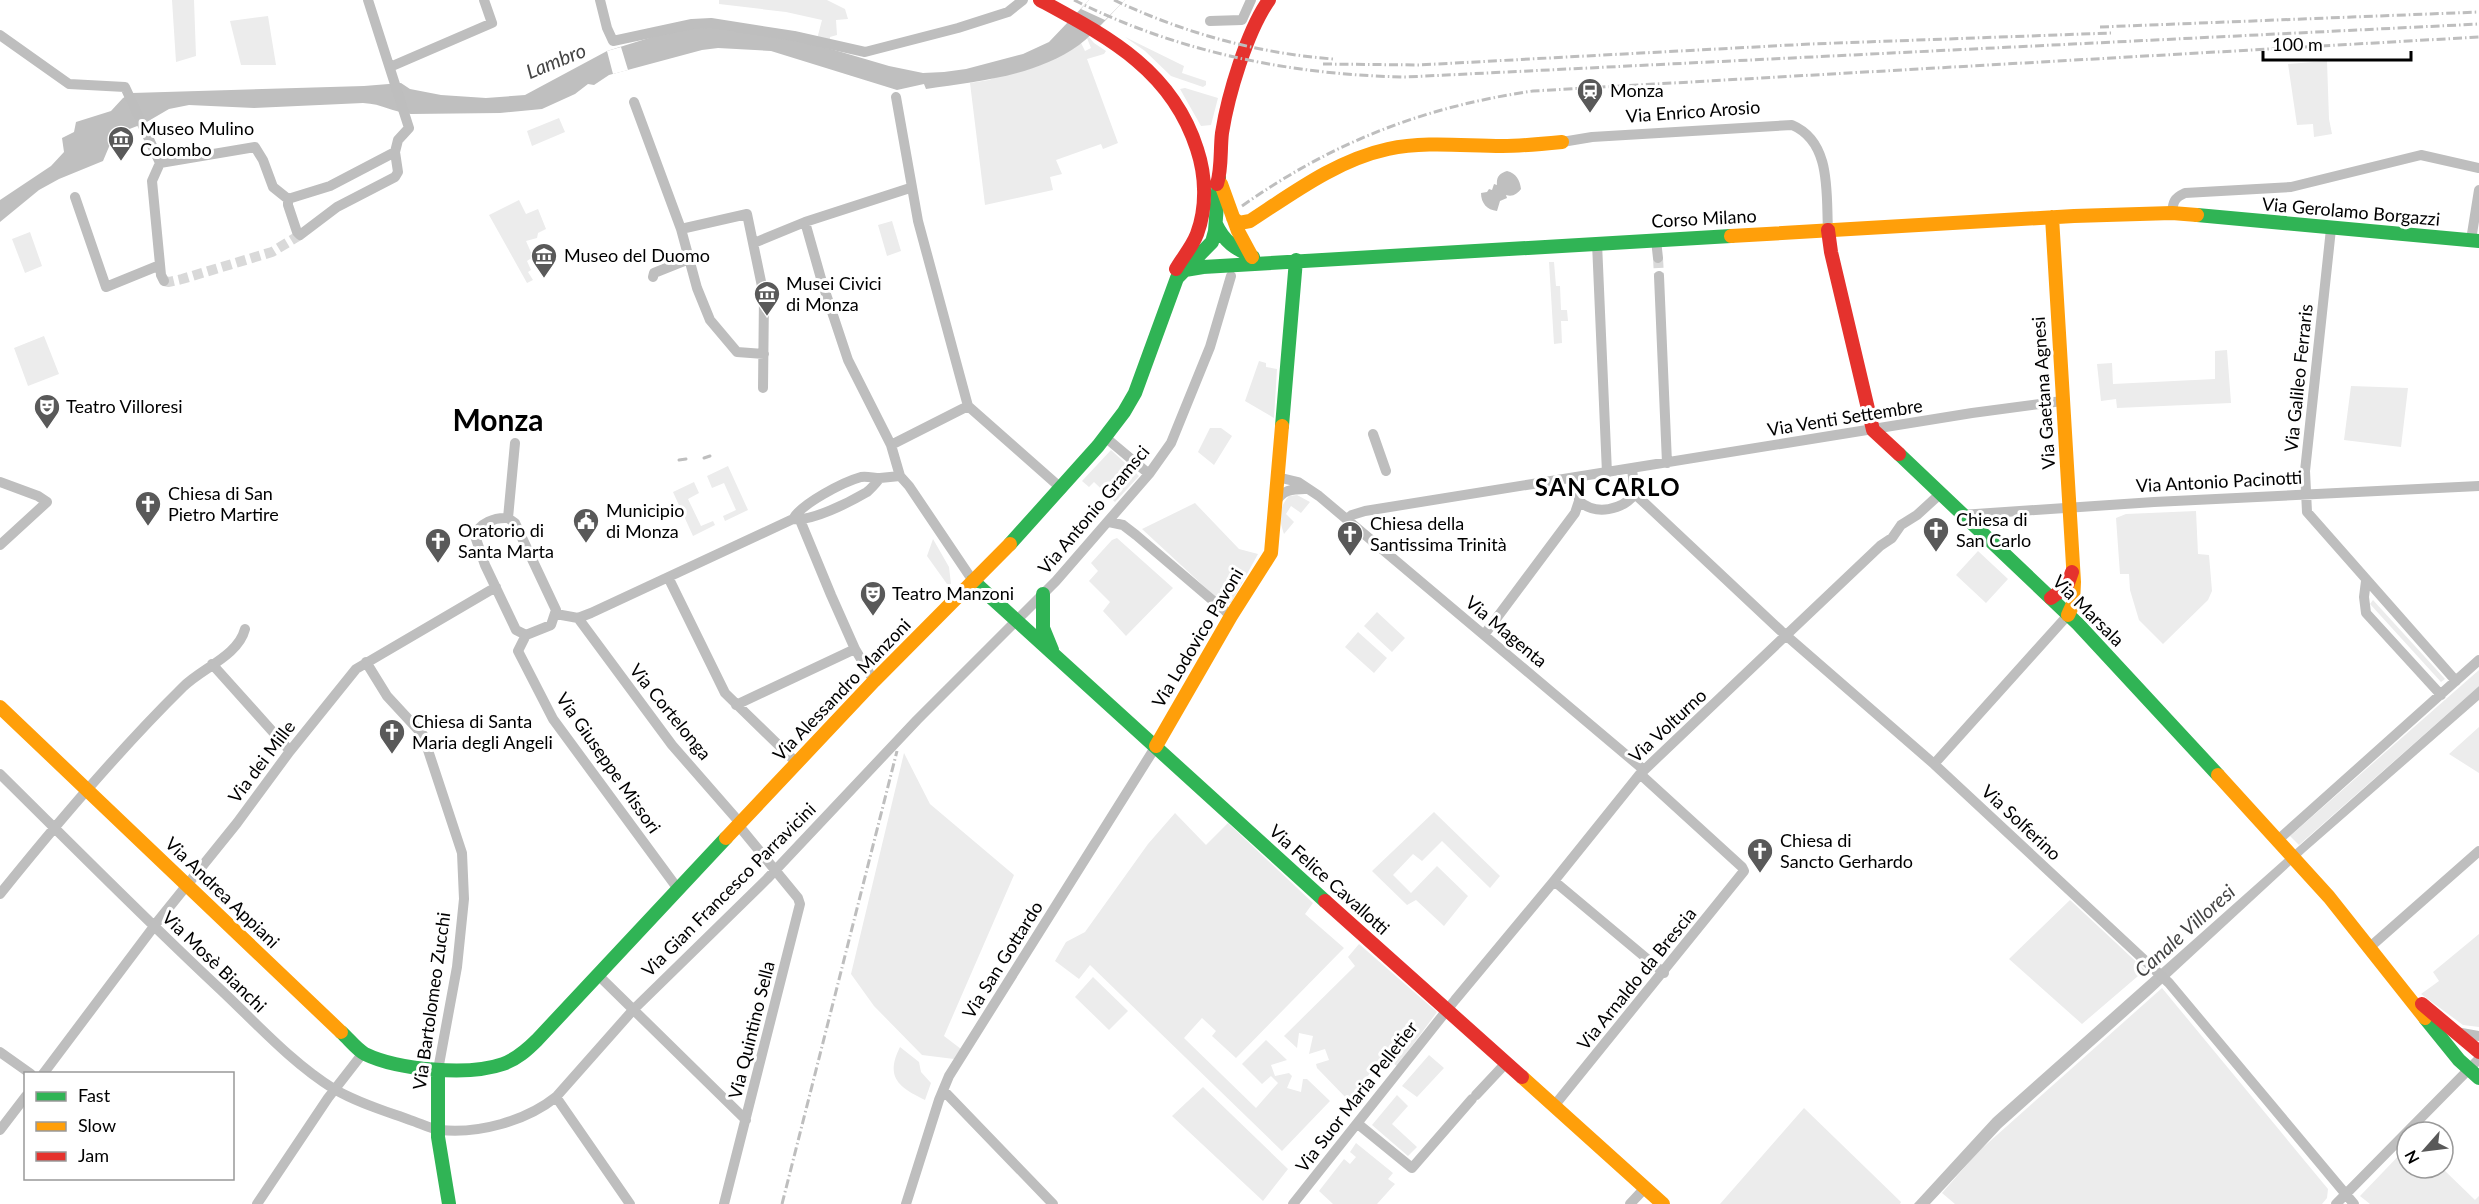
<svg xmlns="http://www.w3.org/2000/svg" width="2479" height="1204" viewBox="0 0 2479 1204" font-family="Lato,sans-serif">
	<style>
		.green { fill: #ececec }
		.water { fill: #bfbfbf }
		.pier { fill: #fff }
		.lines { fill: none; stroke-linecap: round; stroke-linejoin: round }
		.stream { stroke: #bfbfbf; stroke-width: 3 }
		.street-tunnel { stroke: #d9d9d9; stroke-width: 10; stroke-dasharray: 10 5; stroke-linecap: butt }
		.street { stroke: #bebebe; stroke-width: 10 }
		.fast { stroke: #30b455; stroke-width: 14 }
		.slow { stroke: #ff9f0a; stroke-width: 14 }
		.jam { stroke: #e5322d; stroke-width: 14 }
		.rail { stroke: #bebebe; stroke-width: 3; stroke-dasharray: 9 3 1.5 3; stroke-linecap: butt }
		.labels { text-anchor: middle; stroke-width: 6; stroke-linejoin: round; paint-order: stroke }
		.poi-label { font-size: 18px; fill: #000; stroke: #fff; text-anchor: start }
		.street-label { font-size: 18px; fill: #000; stroke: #fff }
		.water-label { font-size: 20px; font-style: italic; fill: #444; stroke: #fff }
		.district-label { font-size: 24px; font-weight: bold; letter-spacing: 1.5px; fill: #000; stroke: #fff }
		.town-label { font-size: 30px; font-weight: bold; fill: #000; stroke: #fff }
	</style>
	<rect width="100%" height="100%" fill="#fff"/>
	<path class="green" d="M 172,0 L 194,0 L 196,56 L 176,62 Z
		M 719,0 L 827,0 L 845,9 L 848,19 L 836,20 L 837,35 L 830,37 L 830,42 L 817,39 L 822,20 L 786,12 L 719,4 Z
		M 268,16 L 276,65 L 241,65 L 230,21 Z
		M 1089,37 L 1094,43 L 1106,51 L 1104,54 L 1087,59 L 1118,143 L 1103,149 L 1101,144 L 1056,160 L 1062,174 L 1050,177 L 1053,190 L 985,205 L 970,83 L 989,80 L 1081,43 L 1085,51 L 1091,48 L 1087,38 Z
		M 1125,37 L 1184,66 L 1182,73 L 1206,81 L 1206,85 L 1203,87 L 1171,76 L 1145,51 Z
		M 2327,61 L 2329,119 L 2332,134 L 2314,137 L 2313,124 L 2297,125 L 2288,64 Z
		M 1185,88 L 1218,98 L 1211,125 L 1201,126 L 1180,89 Z
		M 559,118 L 565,132 L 532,146 L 527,131 Z
		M 519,200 L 526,214 L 538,209 L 546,229 L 538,233 L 537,238 L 526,241 L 533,257 L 527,261 L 531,270 L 528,272 L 533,280 L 527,283 L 489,215 Z
		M 892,221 L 901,251 L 887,256 L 878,225 Z
		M 30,232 L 42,266 L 25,273 L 12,239 Z
		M 1549,262 L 1554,262 L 1556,286 L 1560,286 L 1561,310 L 1567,310 L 1568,321 L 1561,321 L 1562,343 L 1554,344 Z
		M 44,336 L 59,374 L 28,386 L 14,348 Z
		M 2227,350 L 2231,403 L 2117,408 L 2116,399 L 2101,401 L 2097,364 L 2112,363 L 2113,384 L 2215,379 L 2215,351 Z
		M 1259,361 L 1266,363 L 1266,367 L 1277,369 L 1274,418 L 1245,401 Z
		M 2351,386 L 2408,388 L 2401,447 L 2344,440 Z
		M 1210,428 L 1221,428 L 1232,436 L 1214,465 L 1198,452 Z
		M 1111,450 L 1139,476 L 1115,502 L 1094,482 L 1089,487 L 1082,481 Z
		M 728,466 L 748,510 L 725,521 L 723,516 L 736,510 L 724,483 L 712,488 L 707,476 Z
		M 694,482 L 699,493 L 688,499 L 701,526 L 713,521 L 715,525 L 693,536 L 673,492 Z
		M 1297,495 L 1310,502 L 1301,513 L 1291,506 L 1286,514 L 1294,522 L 1284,534 C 1279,520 1278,508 1289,496 Z
		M 1195,503 L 1239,549 L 1258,554 L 1231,603 L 1221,602 L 1142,529 Z
		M 2196,511 L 2198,554 L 2209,555 L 2212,591 L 2208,600 L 2163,644 L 2139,620 L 2130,590 L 2129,574 L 2120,574 L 2116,518 L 2126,514 Z
		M 1117,538 L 1173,588 L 1126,636 L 1103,611 L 1110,602 L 1089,581 L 1098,571 L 1091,563 L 1112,540 Z
		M 933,539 L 949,567 L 951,584 L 947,584 L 927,556 Z
		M 1978,551 L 2008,579 L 1986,603 L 1956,575 Z
		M 2373,600 L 2445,679 L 2441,682 L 2370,604 Z
		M 1377,612 L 1405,638 L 1392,652 L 1364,626 Z
		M 1358,632 L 1387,658 L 1374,673 L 1345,647 Z
		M 2479,670 L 2479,686 L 2299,845 L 2290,836 Z
		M 2479,727 L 2479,773 L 2449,754 Z
		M 904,753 L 930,804 L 1014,875 L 944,1036 L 961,1049 L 954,1059 L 922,1055 L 874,1006 L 851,974 Z
		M 1434,812 L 1500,876 L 1490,888 L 1442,841 L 1422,861 L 1413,854 L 1393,875 L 1411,893 L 1437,866 L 1468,896 L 1444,926 L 1416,900 L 1407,905 L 1372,871 Z
		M 1175,813 L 1206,845 L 1228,823 L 1313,903 L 1305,914 L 1344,948 L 1236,1058 L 1212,1036 L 1216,1031 L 1202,1018 L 1184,1038 L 1256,1108 L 1278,1083 L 1271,1076 L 1262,1084 L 1242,1064 L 1266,1040 L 1287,1060 L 1271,1065 L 1275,1076 L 1289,1073 L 1292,1076 L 1287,1088 L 1301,1092 L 1303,1079 L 1307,1079 L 1330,1101 L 1282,1151 L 1090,965 L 1079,979 L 1055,961 L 1066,942 L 1085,932 L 1148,844 Z
		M 2070,900 L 2145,970 L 2082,1024 L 2009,959 Z
		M 2479,934 L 2479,1027 L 2463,1025 L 2421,994 L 2439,981 L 2433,972 Z
		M 1359,944 L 1437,1012 L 1397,1066 L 1383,1056 L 1349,1101 L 1317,1068 L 1316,1064 L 1329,1060 L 1325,1049 L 1309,1054 L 1313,1036 L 1299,1033 L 1297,1048 L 1284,1036 L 1355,966 L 1348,957 Z
		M 1093,977 L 1128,1011 L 1109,1030 L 1075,997 Z
		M 2162,988 L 2328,1189 L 2327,1198 L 2322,1204 L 1955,1204 L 1942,1193 L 1979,1151 Z
		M 900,1047 L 919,1062 L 921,1072 L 931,1083 L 925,1100 C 898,1087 885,1077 900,1047 Z
		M 1429,1055 L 1444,1068 L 1417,1097 L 1402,1086 Z
		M 1203,1087 L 1288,1169 L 1263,1201 L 1172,1116 Z
		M 1397,1095 L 1408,1106 L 1392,1124 L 1417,1147 L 1408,1156 L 1372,1125 Z
		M 1804,1108 L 1901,1202 L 1900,1204 L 1720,1204 Z
		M 1356,1143 L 1393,1173 L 1388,1179 L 1395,1184 L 1377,1204 L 1333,1204 L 1319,1191 L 1344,1159 L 1350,1164 L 1356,1157 L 1350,1152 Z
		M 2407,1147 L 2407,1168 L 2442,1168 L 2475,1200 L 2479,1196 L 2479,1204 L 2370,1204 L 2360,1196 Z"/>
	<path class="water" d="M 1089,0 L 1125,0 C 1110,15 1096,32 1079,45 C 1034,77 978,81 926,89 L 924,84 L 897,90 L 771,51 L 718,48 L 702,50 L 609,75 L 594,85 L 588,84 L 575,94 L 542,109 L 500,113 L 411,114 C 392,112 383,104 363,103 L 254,108 L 189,105 L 169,109 L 145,123 L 114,135 L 103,161 L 59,179 L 39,190 L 0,222 L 0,200 L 51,166 L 64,152 L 62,138 L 74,132 L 76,122 L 111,111 L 123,98 L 132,93 L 364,86 L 401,83 L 410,89 L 441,95 L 486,98 L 525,95 L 607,51 L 665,33 L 707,25 L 797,39 L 889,66 L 923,73 L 944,72 L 966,69 L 1023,54 L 1049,42 Z
		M 1507,171 C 1516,173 1520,180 1521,189 C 1517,194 1513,197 1506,195 L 1507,198 L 1500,201 L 1497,211 C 1487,210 1481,203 1481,193 L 1487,192 L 1489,189 L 1492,190 L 1494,184 L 1497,185 C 1496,177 1500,173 1507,171 Z
		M 2479,686 L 2479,700 L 2305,852 L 2149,996 L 2001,1128 L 1930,1204 L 1914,1204 L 1993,1118 Z"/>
	<path class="pier" d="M 1089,0 L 1125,0 L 1105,20 L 1081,9 Z
		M 621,47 L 628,70 L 613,74 L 607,51 Z"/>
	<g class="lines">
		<path class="stream" d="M 704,458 L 710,456
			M 679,460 L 686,459"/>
		<path class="street-tunnel" d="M 1658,258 L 1659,276
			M 164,281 L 169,282 L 182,279 L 272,252 L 300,235"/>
		<path class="street" d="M 368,0 L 409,128 L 398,140 L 395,152
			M 600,0 L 607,28 L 613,41 L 692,24 L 711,23 L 794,36 L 865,52 L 958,28 L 1008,12 L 1023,0
			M 1210,21 L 1242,20 L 1251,0
			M 0,35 L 69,84 L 125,87 L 160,163 L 152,181 L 161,275 L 164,281
			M 390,67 L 492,23 L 484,0
			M 896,97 L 918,221 L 968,406
			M 634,102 L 681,229 L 697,288 L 710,320 L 737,352 L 764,354
			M 1562,142 L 1592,137 L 1792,125 C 1832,142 1826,194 1828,230
			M 395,152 L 398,172 L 395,177 L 337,207 L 300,235 L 297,232 L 288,205 L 288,199 L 330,186 Z
			M 160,163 L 255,147 L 263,160 L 273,187 L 288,199
			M 75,197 L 106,287 L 160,265
			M 2172,213 C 2173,202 2174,198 2185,193 L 2291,187 L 2421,155 L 2479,168
			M 805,222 L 822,282 L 848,360 L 891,445 L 900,476 L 909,486 L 973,581
			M 681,229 L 747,214 L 764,296 L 763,388
			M 2331,229 L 2305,471 L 2307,512 L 2456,681
			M 1656,240 L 1658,258
			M 2471,240 L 2479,190
			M 754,243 L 805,222 L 910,188
			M 1597,243 L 1607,473
			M 1659,276 L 1667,463
			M 653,277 L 654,273 L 689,259
			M 968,406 L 1062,489
			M 1373,434 L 1386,471
			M 1105,437 L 1149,474
			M 891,445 L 968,406
			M 1277,477 L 1298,482 L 1319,496 L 1644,770
			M 0,482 L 38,496 L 47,502 L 0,545
			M 1635,494 L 1781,631 L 1934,764 L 2169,983 L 2354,1204
			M 1579,501 C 1596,516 1622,510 1635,494 L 1632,469
			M 1276,502 C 1282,490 1292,489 1305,489
			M 1961,515 L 2154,502 L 2479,486
			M 508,518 L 515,523 L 556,610 L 551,625 L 526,635 L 516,630 L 485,565 L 475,536 C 479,523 495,517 508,518 Z
			M 508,518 L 515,443
			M 793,519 C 801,504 843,482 861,477 C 867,476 874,478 880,478
			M 1347,519 L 1352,515 L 1365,511 L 1972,413 L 2062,401
			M 800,520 L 831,595 L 855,649 L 874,681
			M 1109,522 L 1123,525 L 1136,535 L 1231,616
			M 669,579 L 725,693 L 797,763
			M 2366,581 L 2364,597 L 2366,613 L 2441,695
			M 556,614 L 578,618 L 591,613 L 793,519 C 811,522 850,502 867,492 C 872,488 876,483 880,478 L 900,476
			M 578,618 L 672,745 L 741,824
			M 526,635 L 518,651 L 553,719 L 678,889
			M 1484,635 L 1575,513 L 1579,501 L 1578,478
			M 366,662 L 387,696 L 423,735 L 462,853 L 464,899 L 457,967 L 438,1070
			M 212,664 L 290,751
			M 736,705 L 855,649
			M 1934,764 L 2068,615
			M 0,774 C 73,846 146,920 221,990 C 257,1024 292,1063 334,1089 C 358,1103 385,1111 410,1120 C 420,1123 430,1129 440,1130 C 479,1134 526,1121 556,1097 L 633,1010 L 767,879 L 917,720 L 1056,581 L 1149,474 L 1171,443 L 1210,347 L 1231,276
			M 2278,840 L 2479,660
			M 1554,881 L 1664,973
			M 0,894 C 58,822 117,752 183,687 C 202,668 238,656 245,629
			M 2370,947 L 2479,851
			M 598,975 L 746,1120
			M 2456,1032 L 2479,1036
			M 0,1052 L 31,1074
			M 43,1074 L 158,921 L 237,823 L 290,751 L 356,669 L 496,587
			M 943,1090 L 1053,1204
			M 1476,1095 L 1506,1063
			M 556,1097 L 630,1204
			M 1554,1106 L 1744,871 L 1742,867 L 1640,774
			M 1358,1124 L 1412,1168 L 1472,1099
			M 0,1130 L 26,1096
			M 257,1204 L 328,1098 L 363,1053
			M 724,1204 L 800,904 L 798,898 L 739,826
			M 906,1204 L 939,1100 L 949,1076 L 1156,746
			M 1293,1204 L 1455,1000 L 1554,881 L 1640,774 L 1880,546 L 1892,538 L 1901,525 L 1917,515 L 1940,494
			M 1630,1204 L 1645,1188
			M 2336,1204 L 2479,1059"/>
		<path class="fast" d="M 2197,215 L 2479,241
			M 1216,224 C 1224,242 1236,249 1253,257
			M 1185,270 L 1203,267 L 1731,236
			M 1282,426 L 1296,260
			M 1899,454 L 2078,624 L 2218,775
			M 1010,544 L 1098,446 L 1124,412 L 1135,393 L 1177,278 L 1212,242 L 1215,231 L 1219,178
			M 973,581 L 1325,901
			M 1043,594 L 1043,628 L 1052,650
			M 2425,1018 L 2459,1060 L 2479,1078
			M 341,1032 C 349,1039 356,1049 365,1054 C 398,1070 469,1076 503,1064 C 517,1059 527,1050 537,1040 L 726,838
			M 438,1070 L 438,1137 L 449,1204"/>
		<path class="slow" d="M 1221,184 L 1238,231 L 1252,257
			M 2052,217 L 2074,582 L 2073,604 L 2068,615
			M 1233,218 L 1239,223 L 1250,221 C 1293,193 1337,160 1388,149 C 1426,141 1464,146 1502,146 C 1522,146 1542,144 1562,142
			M 1731,236 L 2074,216 L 2172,213 L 2197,215
			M 0,707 L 341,1032
			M 1156,746 L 1231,616 L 1271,553 L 1282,426
			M 2218,775 L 2329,897 L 2425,1018
			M 726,838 L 874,681 L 1010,544
			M 1522,1077 L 1663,1204"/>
		<path class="jam" d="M 1040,0 C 1108,37 1172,70 1197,149 C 1206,176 1207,207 1197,234 C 1192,247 1183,257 1176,269
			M 1217,184 C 1222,168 1220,149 1222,133 C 1228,95 1247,31 1269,0
			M 1828,230 L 1831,252 L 1873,430 L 1899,454
			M 2051,598 L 2067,586 L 2072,572
			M 1325,901 L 1522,1077
			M 2422,1004 L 2479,1052"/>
		<path class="rail" d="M 1074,0 C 1177,52 1291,75 1406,77 L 2479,24
			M 1114,0 C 1184,33 1256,53 1333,59
			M 2100,27 L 2479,12
			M 1323,64 L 1418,65 L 1810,44 L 2111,33
			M 1242,206 C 1333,142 1423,107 1533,91 L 2479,37
			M 782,1204 L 897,751"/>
	</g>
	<defs>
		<g id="station-pin" transform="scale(1.35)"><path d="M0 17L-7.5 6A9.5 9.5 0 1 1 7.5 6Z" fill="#595959" stroke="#fff"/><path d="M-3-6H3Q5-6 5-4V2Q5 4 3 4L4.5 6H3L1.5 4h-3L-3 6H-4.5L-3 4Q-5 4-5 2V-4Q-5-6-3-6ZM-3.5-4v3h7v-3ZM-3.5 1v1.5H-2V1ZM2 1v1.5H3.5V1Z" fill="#fff"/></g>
		<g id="museum-pin" transform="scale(1.35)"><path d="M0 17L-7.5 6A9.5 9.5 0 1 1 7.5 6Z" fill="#595959" stroke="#fff"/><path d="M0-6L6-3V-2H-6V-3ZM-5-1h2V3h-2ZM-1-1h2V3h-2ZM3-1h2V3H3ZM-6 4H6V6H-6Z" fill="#fff"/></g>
		<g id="theatre-pin" transform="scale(1.35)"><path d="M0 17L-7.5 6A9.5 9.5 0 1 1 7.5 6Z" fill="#595959" stroke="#fff"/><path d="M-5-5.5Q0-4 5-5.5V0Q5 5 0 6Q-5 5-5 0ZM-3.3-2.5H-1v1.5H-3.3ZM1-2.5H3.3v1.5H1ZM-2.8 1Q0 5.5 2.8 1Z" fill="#fff"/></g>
		<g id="church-pin" transform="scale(1.35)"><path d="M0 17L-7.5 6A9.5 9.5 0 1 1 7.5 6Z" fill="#595959" stroke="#fff"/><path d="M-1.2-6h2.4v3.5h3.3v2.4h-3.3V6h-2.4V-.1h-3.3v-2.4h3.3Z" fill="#fff"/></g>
		<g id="civic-pin" transform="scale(1.35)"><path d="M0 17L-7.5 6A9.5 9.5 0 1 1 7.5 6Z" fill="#595959" stroke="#fff"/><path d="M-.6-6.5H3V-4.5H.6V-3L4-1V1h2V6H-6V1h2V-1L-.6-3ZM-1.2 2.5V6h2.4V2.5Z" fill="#fff"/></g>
	</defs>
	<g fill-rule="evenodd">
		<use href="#station-pin" x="1590" y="91"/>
		<use href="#museum-pin" x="121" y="139"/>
		<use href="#museum-pin" x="544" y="256"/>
		<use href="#museum-pin" x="767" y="294"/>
		<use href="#theatre-pin" x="47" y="407"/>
		<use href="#church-pin" x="148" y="504"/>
		<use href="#civic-pin" x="586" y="521"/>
		<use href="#church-pin" x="1936" y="530"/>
		<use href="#church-pin" x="1350" y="534"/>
		<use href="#church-pin" x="438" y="541"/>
		<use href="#theatre-pin" x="873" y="594"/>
		<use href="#church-pin" x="392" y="732"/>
		<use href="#church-pin" x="1760" y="851"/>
	</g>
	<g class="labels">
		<g class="poi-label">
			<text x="1610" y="97">Monza</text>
			<text x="140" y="135">Museo Mulino<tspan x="140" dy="21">Colombo</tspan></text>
			<text x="564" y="262">Museo del Duomo</text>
			<text x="786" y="290">Musei Civici<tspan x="786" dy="21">di Monza</tspan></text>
			<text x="66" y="413">Teatro Villoresi</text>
			<text x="168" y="500">Chiesa di San<tspan x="168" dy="21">Pietro Martire</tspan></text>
			<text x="606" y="517">Municipio<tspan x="606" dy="21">di Monza</tspan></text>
			<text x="1956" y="526">Chiesa di<tspan x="1956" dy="21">San Carlo</tspan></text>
			<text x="1370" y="530">Chiesa della<tspan x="1370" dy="21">Santissima Trinità</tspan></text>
			<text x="458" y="537">Oratorio di<tspan x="458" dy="21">Santa Marta</tspan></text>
			<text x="892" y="600">Teatro Manzoni</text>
			<text x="412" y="728">Chiesa di Santa<tspan x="412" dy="21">Maria degli Angeli</tspan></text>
			<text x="1780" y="847">Chiesa di<tspan x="1780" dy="21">Sancto Gerhardo</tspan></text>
		</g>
		<g class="street-label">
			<text transform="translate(1693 112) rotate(-4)" y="6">Via Enrico Arosio</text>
			<text transform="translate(2351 212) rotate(5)" y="6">Via Gerolamo Borgazzi</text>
			<text transform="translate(1704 219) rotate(-3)" y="6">Corso Milano</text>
			<text transform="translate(2299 378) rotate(-84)" y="6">Via Galileo Ferraris</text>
			<text transform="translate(2044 393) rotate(-94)" y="6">Via Gaetana Agnesi</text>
			<text transform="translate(1845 418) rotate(-9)" y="6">Via Venti Settembre</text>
			<text transform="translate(2219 482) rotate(-3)" y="6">Via Antonio Pacinotti</text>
			<text transform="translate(1094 510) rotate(-50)" y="6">Via Antonio Gramsci</text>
			<text transform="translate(2088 611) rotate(45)" y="6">Via Marsala</text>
			<text transform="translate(1506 632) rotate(40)" y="6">Via Magenta</text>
			<text transform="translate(1198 638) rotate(-59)" y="6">Via Lodovico Pavoni</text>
			<text transform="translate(842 690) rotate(-46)" y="6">Via Alessandro Manzoni</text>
			<text transform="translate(670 712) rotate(51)" y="6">Via Cortelonga</text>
			<text transform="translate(1668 726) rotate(-43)" y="6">Via Volturno</text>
			<text transform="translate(262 762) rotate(-53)" y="6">Via dei Mille</text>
			<text transform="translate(608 763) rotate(55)" y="6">Via Giuseppe Missori</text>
			<text transform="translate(2021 823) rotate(43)" y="6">Via Solferino</text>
			<text transform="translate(1329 880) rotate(42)" y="6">Via Felice Cavallotti</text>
			<text transform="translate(729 890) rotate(-45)" y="6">Via Gian Francesco Parravicini</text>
			<text transform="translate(222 893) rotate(44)" y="6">Via Andrea Appiani</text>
			<text transform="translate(1003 960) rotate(-58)" y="6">Via San Gottardo</text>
			<text transform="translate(214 962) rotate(44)" y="6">Via Mosè Bianchi</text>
			<text transform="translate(1637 979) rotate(-51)" y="6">Via Arnaldo da Brescia</text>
			<text transform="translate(432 1001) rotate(-82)" y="6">Via Bartolomeo Zucchi</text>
			<text transform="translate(752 1030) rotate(-76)" y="6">Via Quintino Sella</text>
			<text transform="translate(1357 1097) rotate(-52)" y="6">Via Suor Maria Pelletier</text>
		</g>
		<g class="water-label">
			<text transform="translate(556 61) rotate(-22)" y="7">Lambro</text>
			<text transform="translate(2185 931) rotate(-42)" y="7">Canale Villoresi</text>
		</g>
		<g class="district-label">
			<text x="1608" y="496">SAN CARLO</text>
		</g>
		<g class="town-label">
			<text x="498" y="431">Monza</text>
		</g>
	</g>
	<rect x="24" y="1072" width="210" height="108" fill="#ffffff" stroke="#999999" stroke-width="1.5"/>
	<rect x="36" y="1092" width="30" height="9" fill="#30b455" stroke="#999999" stroke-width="1.5"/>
	<text x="78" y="1102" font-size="18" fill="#000000">Fast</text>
	<rect x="36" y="1122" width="30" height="9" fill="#ff9f0a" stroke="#999999" stroke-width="1.5"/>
	<text x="78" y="1132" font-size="18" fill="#000000">Slow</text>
	<rect x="36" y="1152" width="30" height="9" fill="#e5322d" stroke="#999999" stroke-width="1.5"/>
	<text x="78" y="1162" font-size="18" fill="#000000">Jam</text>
	<g transform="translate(2425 1150) rotate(242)"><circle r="28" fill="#ffffff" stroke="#999999" stroke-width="1.5"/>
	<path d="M0-4.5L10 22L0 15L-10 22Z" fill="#595959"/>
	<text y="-9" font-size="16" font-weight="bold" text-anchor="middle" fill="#000000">N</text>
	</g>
	<path d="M2263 51v9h148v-9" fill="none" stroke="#000000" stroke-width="3"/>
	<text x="2272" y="51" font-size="18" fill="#000000" stroke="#ffffff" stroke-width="4.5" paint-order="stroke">100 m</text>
</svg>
